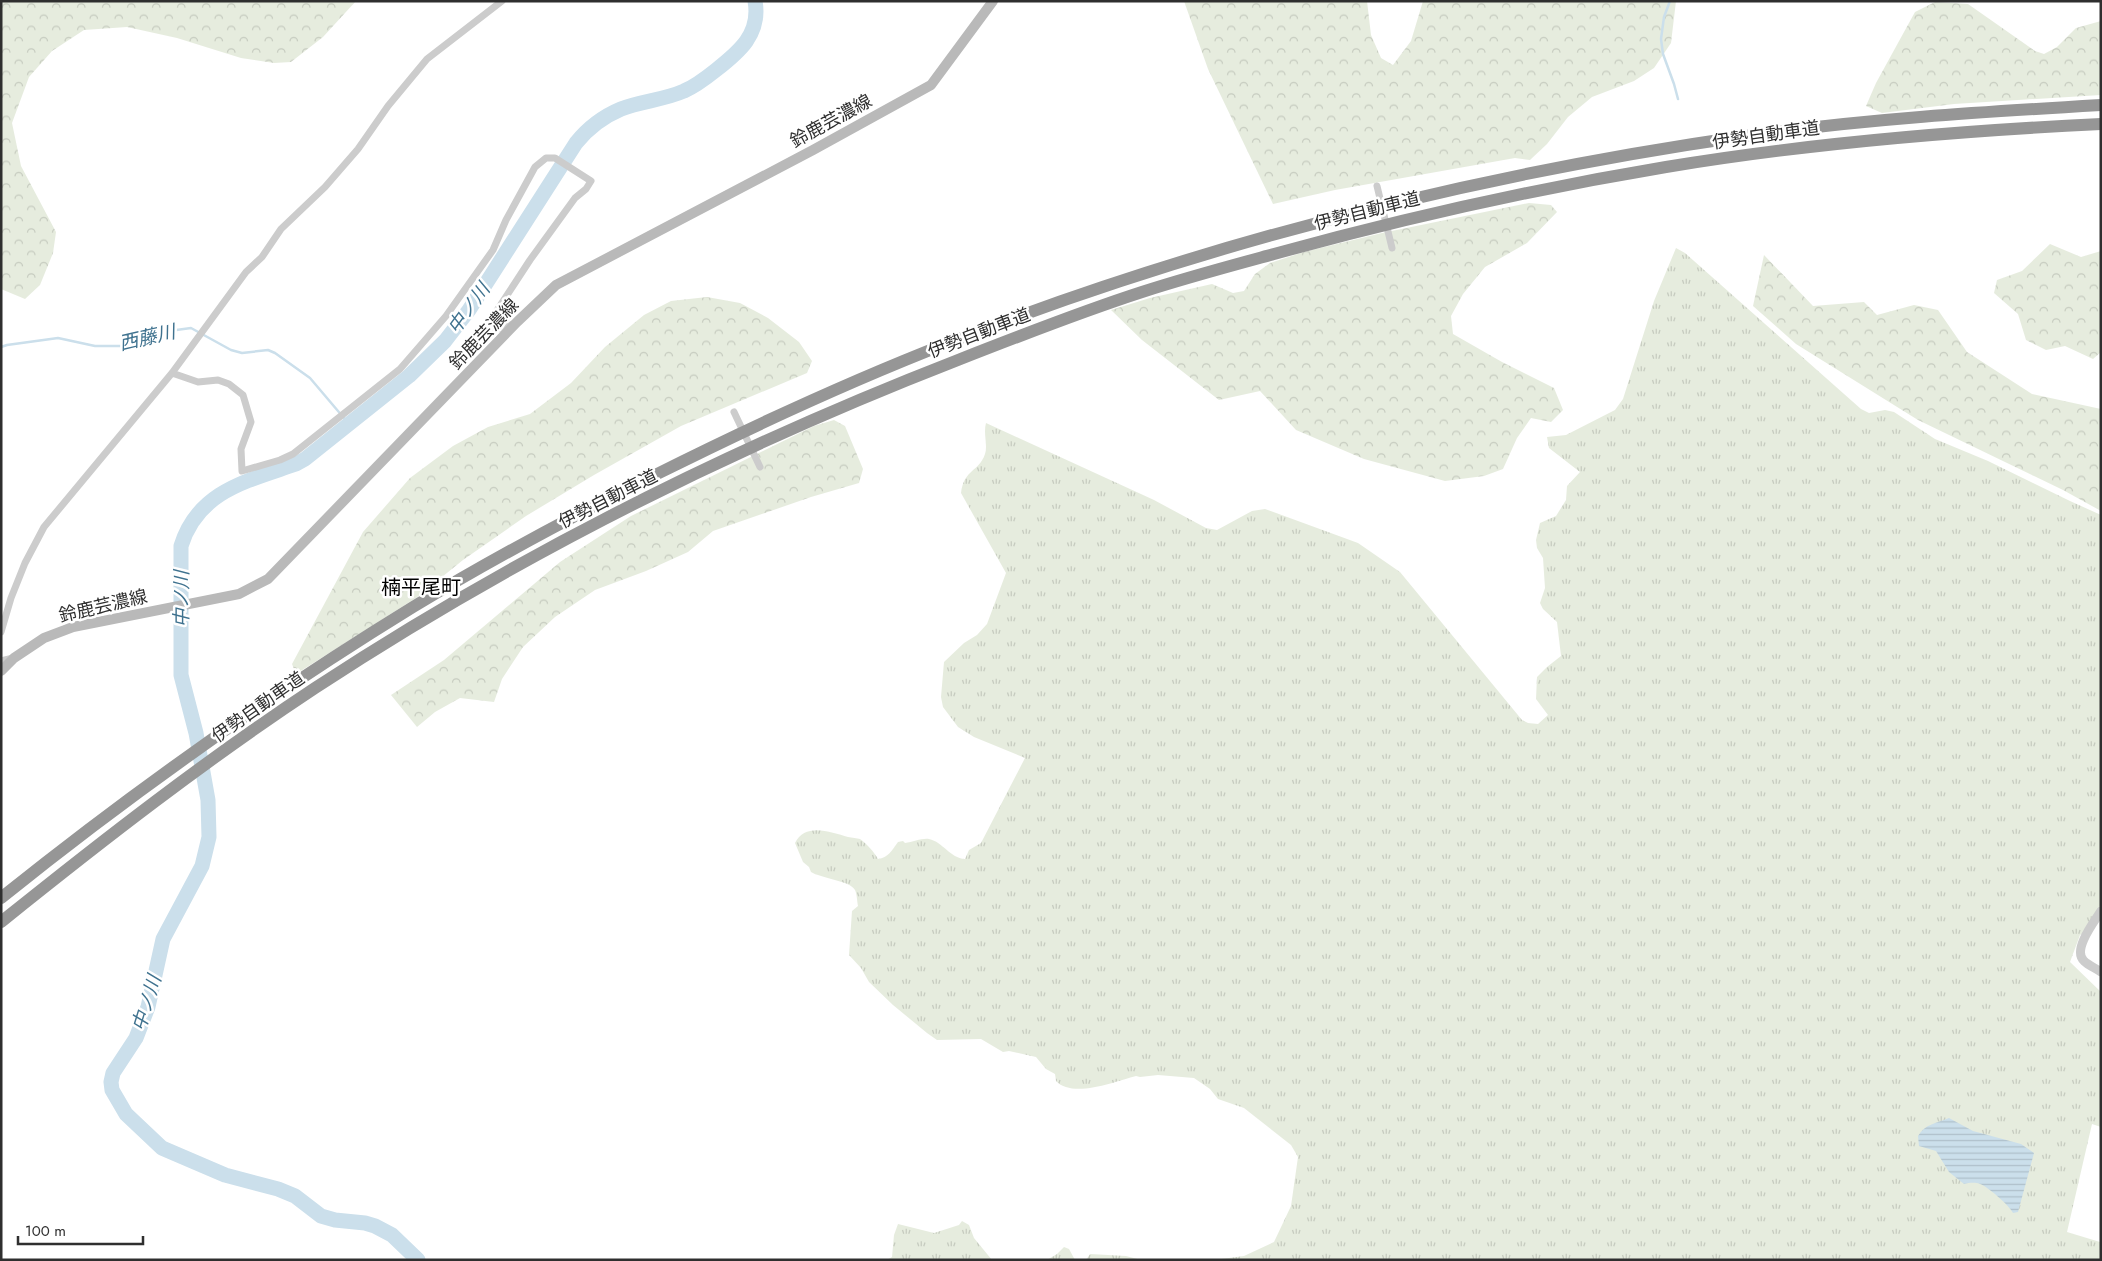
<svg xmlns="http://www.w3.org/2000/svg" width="2102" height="1261" viewBox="0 0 2102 1261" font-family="Jost,'Noto Sans JP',sans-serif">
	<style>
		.grass { fill: url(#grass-tufts) }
		.forest { fill: url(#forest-crowns) }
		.water { fill: url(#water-rules) }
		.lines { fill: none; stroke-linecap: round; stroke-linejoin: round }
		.stream { stroke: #cbdfeb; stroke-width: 2.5 }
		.river { stroke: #cbdfeb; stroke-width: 15 }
		.minor { stroke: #ccc; stroke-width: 7 }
		.tertiary { stroke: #ccc; stroke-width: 9 }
		.secondary { stroke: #b9b9b9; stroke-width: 10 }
		.motorway { stroke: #969696; stroke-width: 12 }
		.labels { text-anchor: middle; stroke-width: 5; stroke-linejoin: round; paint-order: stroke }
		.street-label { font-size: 18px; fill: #2f2f2f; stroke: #fff }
		.water-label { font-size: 19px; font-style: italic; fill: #3f728f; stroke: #fff }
		.quarter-label { font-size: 20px; fill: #000; stroke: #fff }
	</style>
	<defs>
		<pattern id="grass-tufts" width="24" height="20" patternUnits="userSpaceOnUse" patternTransform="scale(1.25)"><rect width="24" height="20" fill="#e6ecde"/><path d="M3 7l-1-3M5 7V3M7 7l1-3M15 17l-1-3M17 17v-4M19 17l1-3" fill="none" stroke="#c6cbbf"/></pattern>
		<pattern id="forest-crowns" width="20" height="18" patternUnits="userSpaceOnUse" patternTransform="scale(1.25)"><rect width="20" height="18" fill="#e6ecde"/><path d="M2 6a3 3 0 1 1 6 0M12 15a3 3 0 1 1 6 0" fill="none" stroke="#c6cbbf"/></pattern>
		<pattern id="water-rules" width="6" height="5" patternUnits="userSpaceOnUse" patternTransform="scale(1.25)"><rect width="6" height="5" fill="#cbdfeb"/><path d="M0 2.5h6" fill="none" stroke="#afc0ca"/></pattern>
	</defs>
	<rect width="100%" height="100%" fill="#fff"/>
	<path class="grass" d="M 1676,248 L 1685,253 L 1861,409 L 1869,413 L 1885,410 L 1894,412 L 1935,439 L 1988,461 L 2070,501 L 2101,515 L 2101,904 L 2084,933 L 2080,935 L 2070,962 L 2101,992 L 2101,1127 L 2092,1124 L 2067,1232 L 2100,1242 L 2101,1260 L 1214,1260 L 1244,1256 L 1274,1242 L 1291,1206 L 1298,1157 L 1291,1145 L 1244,1108 L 1218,1099 L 1210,1089 L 1194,1078 L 1158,1075 L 1140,1077 L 1136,1076 C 1116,1081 1073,1099 1056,1081 L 1055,1074 L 1046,1069 L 1036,1057 L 1009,1051 L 1003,1052 L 981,1039 L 937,1040 L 927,1033 L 893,1005 L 869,982 L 861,968 L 849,955 L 852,911 L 858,906 C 857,901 857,894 855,890 C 851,881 820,878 811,872 L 809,867 L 803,862 L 795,843 C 805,822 831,832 848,837 C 852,838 857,838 860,839 C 866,843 875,853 878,859 C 888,858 892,850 898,842 L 903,841 L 905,843 C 913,842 922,838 929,839 C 943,842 950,858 965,859 L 969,850 L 981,843 L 1025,758 L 974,737 L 958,727 L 943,707 L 941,697 L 944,662 L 964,643 L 977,635 L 987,624 L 1006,573 L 961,493 C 964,469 979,472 985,454 C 988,445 983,434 986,423 L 1154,500 L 1206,528 L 1217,530 L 1252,511 L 1265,509 L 1358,543 L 1400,572 L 1522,720 L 1528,723 L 1538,724 L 1548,715 L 1536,699 L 1537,677 L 1547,667 L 1561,656 L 1557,622 L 1543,609 L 1540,603 L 1545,588 L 1543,558 L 1537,548 L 1536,540 L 1540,523 L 1556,516 L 1566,500 L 1567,486 L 1580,472 L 1549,448 L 1547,437 L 1566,435 L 1615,410 L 1623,399 L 1654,301 Z
		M 962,1221 L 969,1225 L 974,1238 L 992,1260 L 887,1260 L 892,1257 L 894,1235 L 898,1224 L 934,1233 L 959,1225 Z
		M 1064,1247 L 1069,1249 L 1075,1260 L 1047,1260 L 1057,1254 Z
		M 1090,1254 L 1126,1256 L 1141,1260 L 1086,1260 Z"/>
	<path class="forest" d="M 1,1 L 356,1 L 323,37 L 291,62 L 274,63 L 241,58 L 177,38 L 127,27 L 84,30 L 52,51 L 29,77 L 12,123 L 21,166 L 56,232 L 53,253 L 40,285 L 25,299 L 1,289 Z
		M 1184,1 L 1367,1 L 1371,35 L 1381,58 L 1393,65 L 1411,41 L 1423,1 L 1676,1 L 1671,43 L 1654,68 L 1634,81 L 1592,97 L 1568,117 L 1547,144 L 1530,160 L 1515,158 L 1335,190 L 1273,204 L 1208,69 Z
		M 1935,2 L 1968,4 L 2035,51 L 2044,54 L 2057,47 L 2076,28 L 2101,21 L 2101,95 L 1954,104 L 1882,113 L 1866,106 L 1876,83 L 1915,12 Z
		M 1529,203 L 1551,205 L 1557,212 L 1527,243 L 1485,267 L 1463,294 L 1451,316 L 1453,334 L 1502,362 L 1554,388 L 1563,410 L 1551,422 L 1531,418 L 1517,438 L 1503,469 L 1484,476 L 1445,481 L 1364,459 L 1296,430 L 1260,391 L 1219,400 L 1142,340 L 1111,310 L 1150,298 L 1212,284 L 1233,293 L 1244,291 L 1255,274 L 1270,263 L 1304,252 L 1382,233 Z
		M 2050,244 L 2081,257 L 2101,251 L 2101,352 L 2093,359 L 2065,346 L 2046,350 L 2026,340 L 2018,314 L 1994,293 L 1997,280 L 2022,271 Z
		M 1764,255 L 1813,306 L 1864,302 L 1877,315 L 1914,305 L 1938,310 L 1967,352 L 2032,394 L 2101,409 L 2101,511 L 2063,490 L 1918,420 L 1796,344 L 1753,306 Z
		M 707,297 L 740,303 L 768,318 L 799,342 L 812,361 L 807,373 L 681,426 L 594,475 L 526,516 L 463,560 L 416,598 L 296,674 L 292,664 L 363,532 L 410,478 L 453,446 L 488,427 L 530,414 L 571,383 L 605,347 L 644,315 L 671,301 Z
		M 834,420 L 845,426 L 863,469 L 859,483 L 811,497 L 713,531 L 688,552 L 646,571 L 595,590 L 555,617 L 523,647 L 502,679 L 494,702 L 460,698 L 435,712 L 417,727 L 391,695 L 444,660 L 560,562 L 631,516 L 814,426 Z"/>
	<path class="water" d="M 1949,1118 L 1973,1131 L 2021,1144 L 2034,1153 L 2018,1212 L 2013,1213 C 2010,1206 1987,1186 1980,1184 C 1975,1182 1969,1183 1964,1184 L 1949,1172 L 1936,1151 L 1919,1146 L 1918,1136 C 1925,1124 1937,1123 1949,1118 Z"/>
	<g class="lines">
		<path class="stream" d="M 1670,1 L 1664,17 L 1661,39 L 1663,54 L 1674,84 L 1678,99
			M 1,347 L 7,345 L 58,338 L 95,346 L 122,346 L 169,331 L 191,328 L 231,350 L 242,353 L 268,350 L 275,353 L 310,378 L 349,424"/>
		<path class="river" d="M 418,1260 L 392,1235 L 375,1226 L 365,1223 L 335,1220 L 321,1216 L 295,1196 L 278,1189 L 225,1175 L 162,1148 L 126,1114 L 112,1090 L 111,1082 L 113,1073 L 136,1038 L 148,1007 L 163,939 L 202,866 L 209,837 L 208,800 L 196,733 L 181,675 L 181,546 C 198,491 247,481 296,464 L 305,459 L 409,376 L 445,341 L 469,310 L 576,143 C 588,128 602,117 621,109 C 641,101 664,100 684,91 C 696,86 706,78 716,70 C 739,52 761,34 755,1"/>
		<path class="minor" d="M 1377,186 L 1392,248
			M 172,373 L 198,382 L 218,380 L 229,384 L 243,395 L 251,422 L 241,449 L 242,471 L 280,460 L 293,454 L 400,369 L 446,316 L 493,250 L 506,220 L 535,167 L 546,158 L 555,158 L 591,181 L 586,189 L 575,198 L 530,260 L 496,312 L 484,334 L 513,324
			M 734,412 L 760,467
			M 1,632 L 11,598 L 25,563 L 44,527 L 172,373 L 246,272 L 262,257 L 281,229 L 325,187 L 358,149 L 388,106 L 427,59 L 502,1
			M 1,661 L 13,658"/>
		<path class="tertiary" d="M 2101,911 C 2094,922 2072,950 2084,961 C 2088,965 2095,968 2101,972"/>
		<path class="secondary" d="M 1,671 L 14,658 L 44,638 L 73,627 L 239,594 L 268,579 L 517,322 L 556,285 L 813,150 L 931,85 L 993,1"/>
		<path class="motorway" d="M 1,898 C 133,792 270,695 413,607 C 492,559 573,516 655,475 C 751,427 848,382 948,343 C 1204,243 1475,175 1746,136 C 1864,119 1982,112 2101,105
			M 1,922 C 103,840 206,760 315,688 C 516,556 734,447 958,360 C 1019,336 1080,312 1142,292 C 1185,278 1230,266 1274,254 C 1404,218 1534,189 1666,167 C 1810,143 1955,131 2101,124"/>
	</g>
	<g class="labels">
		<g class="street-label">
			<text transform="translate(831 121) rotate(-29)" y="6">鈴鹿芸濃線</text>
			<text transform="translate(1766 135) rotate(-8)" y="6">伊勢自動車道</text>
			<text transform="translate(1367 211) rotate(-14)" y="6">伊勢自動車道</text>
			<text transform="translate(979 333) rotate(-21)" y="6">伊勢自動車道</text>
			<text transform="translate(484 334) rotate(-46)" y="6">鈴鹿芸濃線</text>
			<text transform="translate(608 499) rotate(-27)" y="6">伊勢自動車道</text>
			<text transform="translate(103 606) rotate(-13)" y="6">鈴鹿芸濃線</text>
			<text transform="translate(258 707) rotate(-35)" y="6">伊勢自動車道</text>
		</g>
		<g class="water-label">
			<text transform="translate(468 308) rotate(-54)" y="7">中ノ川</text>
			<text transform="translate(147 337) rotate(-13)" y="7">西藤川</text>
			<text transform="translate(181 599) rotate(-90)" y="7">中ノ川</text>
			<text transform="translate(146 1003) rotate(-73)" y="7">中ノ川</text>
		</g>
		<g class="quarter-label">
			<text x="421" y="594">楠平尾町</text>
		</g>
	</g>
	<rect width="2102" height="1261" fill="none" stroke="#2f2f2f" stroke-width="5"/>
	<path d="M18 1236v8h125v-8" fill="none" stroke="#2f2f2f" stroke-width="2.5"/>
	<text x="25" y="1236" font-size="15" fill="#2f2f2f" stroke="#ffffff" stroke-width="4" paint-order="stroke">100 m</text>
</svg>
